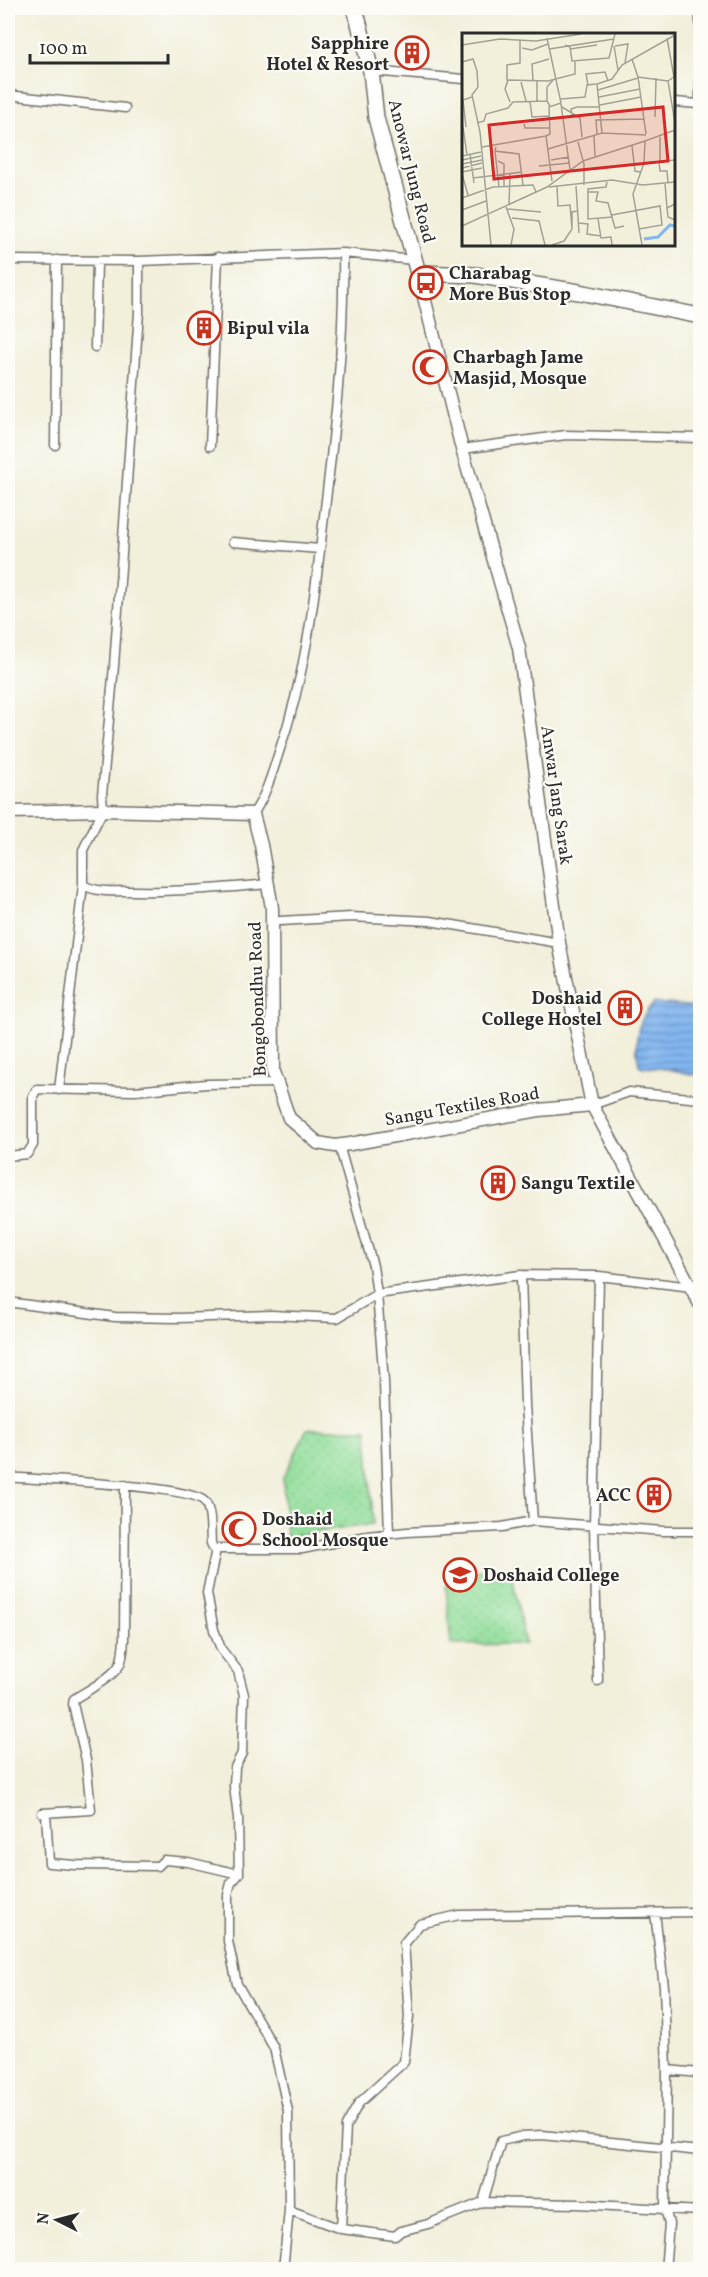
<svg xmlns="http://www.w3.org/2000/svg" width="708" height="2277" viewBox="0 0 708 2277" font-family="Vollkorn,serif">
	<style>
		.park { fill: url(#park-dots); stroke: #5e8463; stroke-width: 1.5 }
		.water { fill: url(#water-rules); stroke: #57708e; stroke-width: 1.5 }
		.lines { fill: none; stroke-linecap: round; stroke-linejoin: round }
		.street-casing { stroke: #717069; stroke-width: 11 }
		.secondary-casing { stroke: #717069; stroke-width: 15 }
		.highway-casing { stroke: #717069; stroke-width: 18 }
		.street { stroke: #fff; stroke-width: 8 }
		.secondary { stroke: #fff; stroke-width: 12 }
		.highway { stroke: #fff; stroke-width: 15 }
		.labels { text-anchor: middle; stroke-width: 4.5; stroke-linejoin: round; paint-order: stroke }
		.poi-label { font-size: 18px; font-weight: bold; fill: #2b2b2b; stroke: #fdfcf7; text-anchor: start }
		.street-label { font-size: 18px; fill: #2b2b2b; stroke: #fdfcf7 }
		.inset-river { fill: none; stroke: #83b6f0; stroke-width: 3 }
		.inset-road { fill: none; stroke: #a2a195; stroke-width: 1.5 }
		.view { fill: #d62828; fill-opacity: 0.15; stroke: #d62828; stroke-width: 3 }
		.inset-edge { fill: none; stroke: #2b2b2b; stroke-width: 3 }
	</style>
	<defs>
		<pattern id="park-dots" width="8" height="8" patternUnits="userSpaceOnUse" patternTransform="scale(1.5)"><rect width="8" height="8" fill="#92de9b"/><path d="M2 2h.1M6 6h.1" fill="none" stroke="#7ebf86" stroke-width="1.8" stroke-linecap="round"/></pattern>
		<pattern id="water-rules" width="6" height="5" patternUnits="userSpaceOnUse" patternTransform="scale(1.5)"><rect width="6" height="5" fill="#83b6f0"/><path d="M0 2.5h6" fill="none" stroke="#6b94c3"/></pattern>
	</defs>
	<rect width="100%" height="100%" fill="#fdfcf7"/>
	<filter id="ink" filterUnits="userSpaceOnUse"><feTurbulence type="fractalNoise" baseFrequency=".0167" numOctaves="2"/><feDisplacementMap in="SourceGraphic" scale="12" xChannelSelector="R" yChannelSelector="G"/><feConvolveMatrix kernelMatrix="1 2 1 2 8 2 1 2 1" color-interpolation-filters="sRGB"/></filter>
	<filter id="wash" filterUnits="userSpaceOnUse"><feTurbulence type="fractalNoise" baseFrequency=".008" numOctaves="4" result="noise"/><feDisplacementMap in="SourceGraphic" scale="24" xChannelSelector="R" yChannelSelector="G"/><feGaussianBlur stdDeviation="1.35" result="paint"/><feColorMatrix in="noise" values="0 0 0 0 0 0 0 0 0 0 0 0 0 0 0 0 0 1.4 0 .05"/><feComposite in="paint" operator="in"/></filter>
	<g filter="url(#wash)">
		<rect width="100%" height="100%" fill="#f2efdb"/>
		<path class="park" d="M 307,1429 L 367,1429 L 373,1524 L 286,1537 L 283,1478 Z
			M 511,1569 L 525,1644 L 451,1645 L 446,1586 L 466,1571 Z"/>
		<path class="water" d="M 654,1003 L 700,1007 L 700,1076 L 668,1069 L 643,1067 L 639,1065 C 634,1042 636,1020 654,1003 Z"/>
	</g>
	<g filter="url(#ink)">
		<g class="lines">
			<g class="street-casing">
				<path id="street" d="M 700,10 L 700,108
					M 371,71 L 464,79
					M 8,95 L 125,108
					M 674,102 L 699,104
					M 8,260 L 139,261 L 343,253 L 414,260
					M 139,261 L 139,312 L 114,666 L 102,795 L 103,810 L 83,850 L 83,885 C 98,893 117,891 133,891 C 178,892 223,888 268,884
					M 95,347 L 97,261
					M 55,445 L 57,260
					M 210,446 L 218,257
					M 462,449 L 566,435 L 700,438
					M 233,542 L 320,549
					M 253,814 C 266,795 272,774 279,752 C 305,677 314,603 323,525 C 334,435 345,343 343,253
					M 280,921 L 351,917 L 430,921 L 559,943
					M 59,1090 L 83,885
					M 592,1105 L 629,1092 L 700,1099
					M 339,1145 L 373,1266 L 377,1294 L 384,1382 L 389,1534
					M 8,1156 L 27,1154 L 33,1145 L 33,1096 L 37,1089 L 135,1091 L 206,1084 L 277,1083
					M 521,1275 L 525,1405 L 533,1521
					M 8,1302 L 115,1317 L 179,1318 L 271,1315 L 337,1318 L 377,1294 L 521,1275 L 599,1276 L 692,1287
					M 8,1477 C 36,1480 193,1485 205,1502 C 212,1512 210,1531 211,1543 L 213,1548 L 216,1549
					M 216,1549 L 207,1593 L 214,1630 L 221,1649 L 238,1671 L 244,1695 L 242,1753 L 235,1767 L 234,1786 L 238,1818 L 239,1874 L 231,1883 L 228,1895 L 228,1941 L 237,1984 L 274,2048 L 288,2111 L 289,2210 L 283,2270
					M 216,1549 L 302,1549 L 367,1536 L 407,1532 L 502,1527 L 533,1521 L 663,1531 L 700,1531
					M 598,1681 L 594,1526 L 599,1276
					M 42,1813 L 91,1810 L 86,1760 L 73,1704 L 74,1699 C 86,1691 114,1677 120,1664 C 123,1657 123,1648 124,1641 L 125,1485
					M 46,1813 L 49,1863 L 75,1865 L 158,1866 L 164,1860 L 188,1862 L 239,1874
					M 655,1913 L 664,1987 L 667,2070 L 665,2208 L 669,2224 L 665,2270
					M 667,2070 L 700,2073
					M 483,2202 L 501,2141 L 523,2136 L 542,2135 L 700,2151
					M 289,2210 L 341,2229 L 346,2126 L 359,2103 L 404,2062 L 409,2017 L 404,1943 L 420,1924 L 459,1915 L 700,1912
					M 341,2229 L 395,2236 L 401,2231 L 428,2224 L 483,2202 L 578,2204 L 700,2211"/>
			</g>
			<g class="secondary-casing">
				<path id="secondary" d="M 418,273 L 462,449 L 519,648 L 559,943 L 592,1105 L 700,1304
					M 8,812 L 103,810 L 253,814 L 261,845 L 272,908 L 273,1072 L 289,1118 L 318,1143 L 335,1146 L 350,1144 L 539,1110 L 592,1105"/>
			</g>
			<g class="highway-casing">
				<path id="highway" d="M 355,8 L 371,71 L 376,118 L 418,273 L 475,275 L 579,292 L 700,316"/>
			</g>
			<use href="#street" class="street"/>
			<use href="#secondary" class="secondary"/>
			<use href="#highway" class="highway"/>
		</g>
	</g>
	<defs>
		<g id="building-ring" transform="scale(1.725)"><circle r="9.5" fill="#fdfcf7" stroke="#c8321e" stroke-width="1.5"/><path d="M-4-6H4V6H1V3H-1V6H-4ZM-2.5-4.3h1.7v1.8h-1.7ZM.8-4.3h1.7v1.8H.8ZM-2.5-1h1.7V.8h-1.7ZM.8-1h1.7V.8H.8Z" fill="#c8321e"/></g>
		<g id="bus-ring" transform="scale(1.725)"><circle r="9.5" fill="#fdfcf7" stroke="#c8321e" stroke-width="1.5"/><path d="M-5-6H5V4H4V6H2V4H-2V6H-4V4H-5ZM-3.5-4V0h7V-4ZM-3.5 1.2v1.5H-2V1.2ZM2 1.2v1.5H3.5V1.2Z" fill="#c8321e"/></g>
		<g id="mosque-ring" transform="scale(1.725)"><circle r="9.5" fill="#fdfcf7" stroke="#c8321e" stroke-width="1.5"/><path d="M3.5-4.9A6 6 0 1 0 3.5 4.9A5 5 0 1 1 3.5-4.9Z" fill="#c8321e"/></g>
		<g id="university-ring" transform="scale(1.725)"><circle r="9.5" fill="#fdfcf7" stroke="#c8321e" stroke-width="1.5"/><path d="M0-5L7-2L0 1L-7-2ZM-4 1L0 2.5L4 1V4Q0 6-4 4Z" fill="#c8321e"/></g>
	</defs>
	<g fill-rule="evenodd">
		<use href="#building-ring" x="412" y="53"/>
		<use href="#bus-ring" x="426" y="283"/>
		<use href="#building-ring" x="204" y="328"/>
		<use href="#mosque-ring" x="430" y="367"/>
		<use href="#building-ring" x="625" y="1008"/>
		<use href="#building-ring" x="498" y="1183"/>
		<use href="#building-ring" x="654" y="1495"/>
		<use href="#mosque-ring" x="239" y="1529"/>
		<use href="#university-ring" x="460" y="1575"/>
	</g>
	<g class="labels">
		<g class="poi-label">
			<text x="389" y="49" text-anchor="end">Sapphire<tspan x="389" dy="21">Hotel &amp; Resort</tspan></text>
			<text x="449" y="279">Charabag<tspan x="449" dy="21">More Bus Stop</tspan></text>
			<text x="227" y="334">Bipul vila</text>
			<text x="453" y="363">Charbagh Jame<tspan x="453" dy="21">Masjid, Mosque</tspan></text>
			<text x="602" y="1004" text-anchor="end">Doshaid<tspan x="602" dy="21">College Hostel</tspan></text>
			<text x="521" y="1189">Sangu Textile</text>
			<text x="631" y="1501" text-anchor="end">ACC</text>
			<text x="262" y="1525">Doshaid<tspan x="262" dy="21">School Mosque</tspan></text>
			<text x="483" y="1581">Doshaid College</text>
		</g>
		<g class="street-label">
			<text transform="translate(412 171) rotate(76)" y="6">Anowar Jung Road</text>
			<text transform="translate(557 795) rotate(82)" y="6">Anwar Jang Sarak</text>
			<text transform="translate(257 999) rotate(-92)" y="6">Bongobondhu Road</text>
			<text transform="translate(462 1106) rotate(-10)" y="6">Sangu Textiles Road</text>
		</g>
	</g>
	<g transform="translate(462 33)">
		<rect width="213" height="213" fill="#f2efdb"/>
		<path class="inset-river" d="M 182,206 L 196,204 L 208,192 L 213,193"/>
		<path class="inset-road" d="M 85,5 L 99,70 L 87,74 L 88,101 L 84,103 L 90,148M 205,5 L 212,44 L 206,48 L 213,90M 58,7 L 58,30 L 45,32 L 45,47 L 86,48 L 113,41 L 113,28M 0,12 L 38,6 L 74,8 L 119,1M 103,12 L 108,14 L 110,28 L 147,25 L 153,1M 152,13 L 156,37M 153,13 L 166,11 L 163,30M 60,15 L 70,17 L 86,11M 87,16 L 152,6M 108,16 L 135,12M 170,26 L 176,44 L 206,48M 0,29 L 11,26 L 15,38 L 16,54 L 10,62 L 18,99 L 29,212M 176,44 L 184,101M 46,47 L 43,56 L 48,69M 71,47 L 70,31 L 87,26M 75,48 L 75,68M 59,49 L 64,68M 126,52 L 124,41 L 143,39 L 146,48M 136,57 L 176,45M 137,64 L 178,56M 99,66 L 123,64 L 125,52 L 134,51M 68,68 L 70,84 L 88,83M 85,68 L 85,54 L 91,47M 99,71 L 108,137M 138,72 L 179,64M 100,74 L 118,85 L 120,104M 110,82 L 109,76 L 115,74 L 138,74M 193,84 L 194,45M 15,90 L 22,88 L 24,81 L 46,75 L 51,69 L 85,68 L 88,73M 62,91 L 63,95 L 88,95M 1,94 L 5,122M 4,94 L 1,67 L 10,64M 140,100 L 135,51 L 150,46 L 160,32 L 213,2M 135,101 L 134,87 L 182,86M 132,102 L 133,124M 198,104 L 198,128M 116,109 L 122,131 L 122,152M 170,113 L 173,138 L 178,139M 20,114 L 84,103M 34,114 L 33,118 L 57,121 L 61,152M 86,116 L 140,100 L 184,102M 33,118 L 37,154M 8,121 L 12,150M 0,123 L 19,119M 0,127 L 19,123M 89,127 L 107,124M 36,128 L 42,131 L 42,154M 197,129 L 198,138 L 205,138 L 206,150M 182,130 L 213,127M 0,131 L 20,127M 77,133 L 108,130M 0,135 L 20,130M 0,139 L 20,135M 0,141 L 6,162M 11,145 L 60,139M 145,149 L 144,154 L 126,156 L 126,186 L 151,184M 203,150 L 205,175M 114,153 L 117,200M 87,154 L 150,147 L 181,152 L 213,149M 126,159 L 136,159 L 134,168 L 146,170 L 153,195 L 162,193M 0,165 L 31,154 L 71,152 L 74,159M 47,171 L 48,141M 213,171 L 205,175 L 206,184 L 213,187M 44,174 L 52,196 L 49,212M 45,176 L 79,179M 0,177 L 24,168M 150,182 L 198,173 L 200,192 L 177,196M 50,185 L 77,188 L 83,212M 136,186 L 139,205 L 149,204 L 150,212M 116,190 L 126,191 L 125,201 L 139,203M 0,193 L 85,154 L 121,128 L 183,108M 110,193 L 110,179 L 116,178M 90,212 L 102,208 L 110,196 L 108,172 L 96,173 L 95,154M 180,212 L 171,161 L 182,130 L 183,108 L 213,97"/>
		<path class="view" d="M 201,74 L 206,128 L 32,146 L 27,92 Z"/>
		<rect width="213" height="213" class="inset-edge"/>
	</g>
	<rect width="708" height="2277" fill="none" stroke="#fdfcf7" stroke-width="30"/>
	<g transform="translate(57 2220) rotate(276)" stroke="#fdfcf7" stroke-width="4.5" paint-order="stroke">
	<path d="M0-4.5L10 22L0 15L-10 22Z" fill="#2b2b2b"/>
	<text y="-9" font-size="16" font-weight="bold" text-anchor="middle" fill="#2b2b2b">N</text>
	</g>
	<path d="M30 54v9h138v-9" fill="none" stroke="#2b2b2b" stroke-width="3"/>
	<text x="39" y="54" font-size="18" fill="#2b2b2b" stroke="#fdfcf7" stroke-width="4.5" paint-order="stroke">100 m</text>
</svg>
